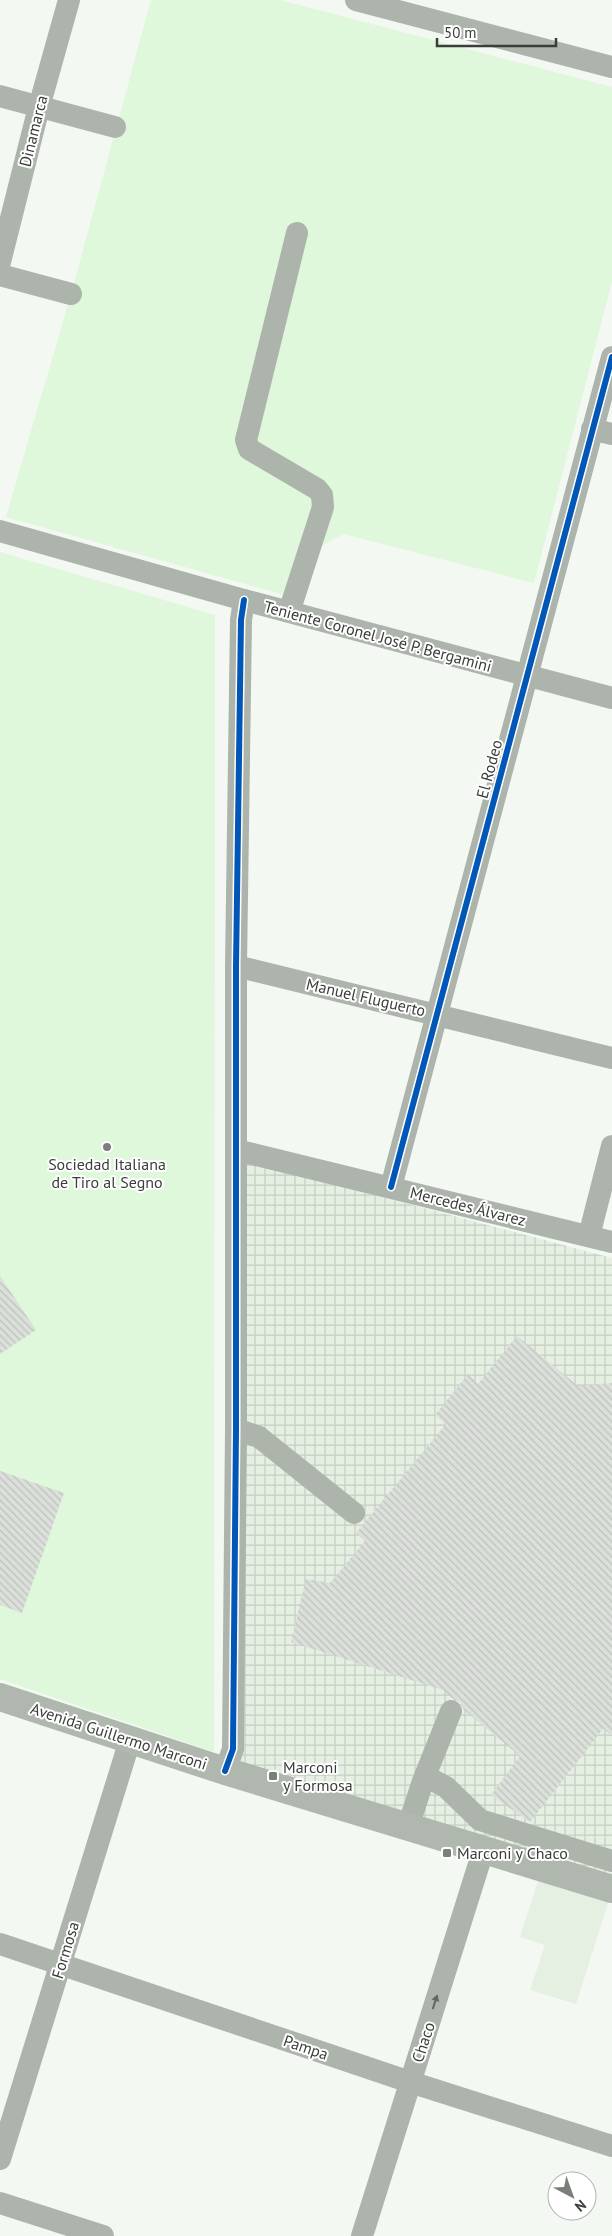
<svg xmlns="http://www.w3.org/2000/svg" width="612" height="2236" viewBox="0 0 612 2236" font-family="'PT Sans',sans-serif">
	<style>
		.built { fill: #e5efe2 }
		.industrial { fill: url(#industrial-grid) }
		.pitch { fill: #dff7da }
		.building { fill: url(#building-back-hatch) }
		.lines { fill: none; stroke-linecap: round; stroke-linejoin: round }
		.minor { stroke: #adb4ac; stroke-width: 22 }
		.major { stroke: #b0b7ae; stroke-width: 28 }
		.cycleway-casing { stroke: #fff; stroke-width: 9 }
		.cycleway { stroke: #0057b8; stroke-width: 6 }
		.oneway { fill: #626761 }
		.poi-dot { fill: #7b7f7a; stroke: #fff; stroke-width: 2 }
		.labels { text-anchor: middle; stroke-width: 4; stroke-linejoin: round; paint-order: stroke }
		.street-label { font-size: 16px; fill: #3a3e39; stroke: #fff }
		.poi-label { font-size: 16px; fill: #3a3e39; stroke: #fff; text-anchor: start }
	</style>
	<defs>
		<pattern id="industrial-grid" width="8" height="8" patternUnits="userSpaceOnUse" patternTransform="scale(1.25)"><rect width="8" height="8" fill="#e5efe2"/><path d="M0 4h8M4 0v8" fill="none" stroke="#c5cec3"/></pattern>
		<pattern id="building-back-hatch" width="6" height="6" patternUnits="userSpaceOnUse" patternTransform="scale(1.25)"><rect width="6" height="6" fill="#dce0db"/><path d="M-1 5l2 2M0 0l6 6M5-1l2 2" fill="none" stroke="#bec1bd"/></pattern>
	</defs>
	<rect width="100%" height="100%" fill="#f3f8f2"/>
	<path class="built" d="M 539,1878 L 609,1900 L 576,2004 L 530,1990 L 545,1945 L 520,1937 Z"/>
	<path class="industrial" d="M 247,1161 L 612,1258 L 612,1878 L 240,1764 Z"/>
	<path class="pitch" d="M 151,0 L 280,0 L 612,87 L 612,281 L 534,583 L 344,534 L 310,552 L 299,599 L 6,517 L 71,294 Z
		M 0,552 L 215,615 L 214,1752 L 0,1679 Z"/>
	<path class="building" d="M 0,1276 L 36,1330 L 0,1354 Z
		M 517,1336 L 578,1386 L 612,1383 L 612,1735 L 603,1729 L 530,1822 L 491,1795 L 520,1756 L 464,1710 L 461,1703 L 452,1698 L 443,1690 L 291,1642 L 306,1579 L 330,1583 L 365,1541 L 356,1533 L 446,1424 L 435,1415 L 468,1374 L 478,1384 Z
		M 0,1471 L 64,1493 L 22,1613 L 0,1605 Z"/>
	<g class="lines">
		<path class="minor" d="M 356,0 L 612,67
			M 0,96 L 115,127
			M 0,262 L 39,107 L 69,0
			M 0,275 L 71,294
			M 592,429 L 612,434
			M 0,531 L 244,600 L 612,698
			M 289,612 L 323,507 L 322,495 L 317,489 L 249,449 L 246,440 L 297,233
			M 236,966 L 612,1058
			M 236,1150 L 612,1242
			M 391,1187 L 612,357
			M 589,1236 L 612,1146
			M 236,1429 L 259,1437 L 354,1513
			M 225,1771 L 233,1749 L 236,1429 L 236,966 L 241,620 L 244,600
			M 425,1776 L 446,1787 L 480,1820 L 612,1861
			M 408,1827 L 423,1781 L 451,1711
			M 0,1944 L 410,2082 L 612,2146
			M 0,2159 L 130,1740
			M 0,2203 L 103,2236
			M 362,2236 L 484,1848"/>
		<path class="major" d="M 0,1697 L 225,1771 L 612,1889"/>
		<g class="cycleway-casing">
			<path id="cycleway" d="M 391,1187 L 612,357
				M 225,1771 L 233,1749 L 236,1429 L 236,966 L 241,620 L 244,600"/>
		</g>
		<use href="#cycleway" class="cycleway"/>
	</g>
	<defs><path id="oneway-solid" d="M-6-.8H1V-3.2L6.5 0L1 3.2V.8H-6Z" transform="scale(1.25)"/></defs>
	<use class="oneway" href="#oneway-solid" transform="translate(435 2002) rotate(-72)"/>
	<g class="poi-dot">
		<circle cx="107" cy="1147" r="5"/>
		<rect x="268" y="1771" width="10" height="10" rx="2.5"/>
		<rect x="442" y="1848" width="10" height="10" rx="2.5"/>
	</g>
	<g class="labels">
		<g class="street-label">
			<text transform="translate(33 131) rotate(-76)" y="6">Dinamarca</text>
			<text transform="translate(378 636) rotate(15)" y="6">Teniente Coronel José P. Bergamini</text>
			<text transform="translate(489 769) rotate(-75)" y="6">El Rodeo</text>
			<text transform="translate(366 997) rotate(13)" y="6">Manuel Fluguerto</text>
			<text transform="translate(468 1206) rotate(14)" y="6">Mercedes Álvarez</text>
			<text transform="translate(119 1736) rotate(18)" y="6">Avenida Guillermo Marconi</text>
			<text transform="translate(65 1950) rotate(-73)" y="6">Formosa</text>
			<text transform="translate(423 2042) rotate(-72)" y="6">Chaco</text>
			<text transform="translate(306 2047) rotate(19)" y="6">Pampa</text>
		</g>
		<g class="poi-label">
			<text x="107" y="1170" text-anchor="middle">Sociedad Italiana<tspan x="107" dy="18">de Tiro al Segno</tspan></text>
			<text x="283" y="1773">Marconi<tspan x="283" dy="18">y Formosa</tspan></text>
			<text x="457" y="1859">Marconi y Chaco</text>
		</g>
	</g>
	<g transform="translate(572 2196) rotate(139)"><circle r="24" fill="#ffffff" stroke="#b0b2b0"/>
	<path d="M0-4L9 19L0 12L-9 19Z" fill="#7b7f7a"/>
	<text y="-8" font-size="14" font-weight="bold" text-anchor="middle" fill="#3a3e39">N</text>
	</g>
	<path d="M437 38v8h119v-8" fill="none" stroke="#3a3e39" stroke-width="2.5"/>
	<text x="444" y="38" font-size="15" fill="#3a3e39" stroke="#ffffff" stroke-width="4" paint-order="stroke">50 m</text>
</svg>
